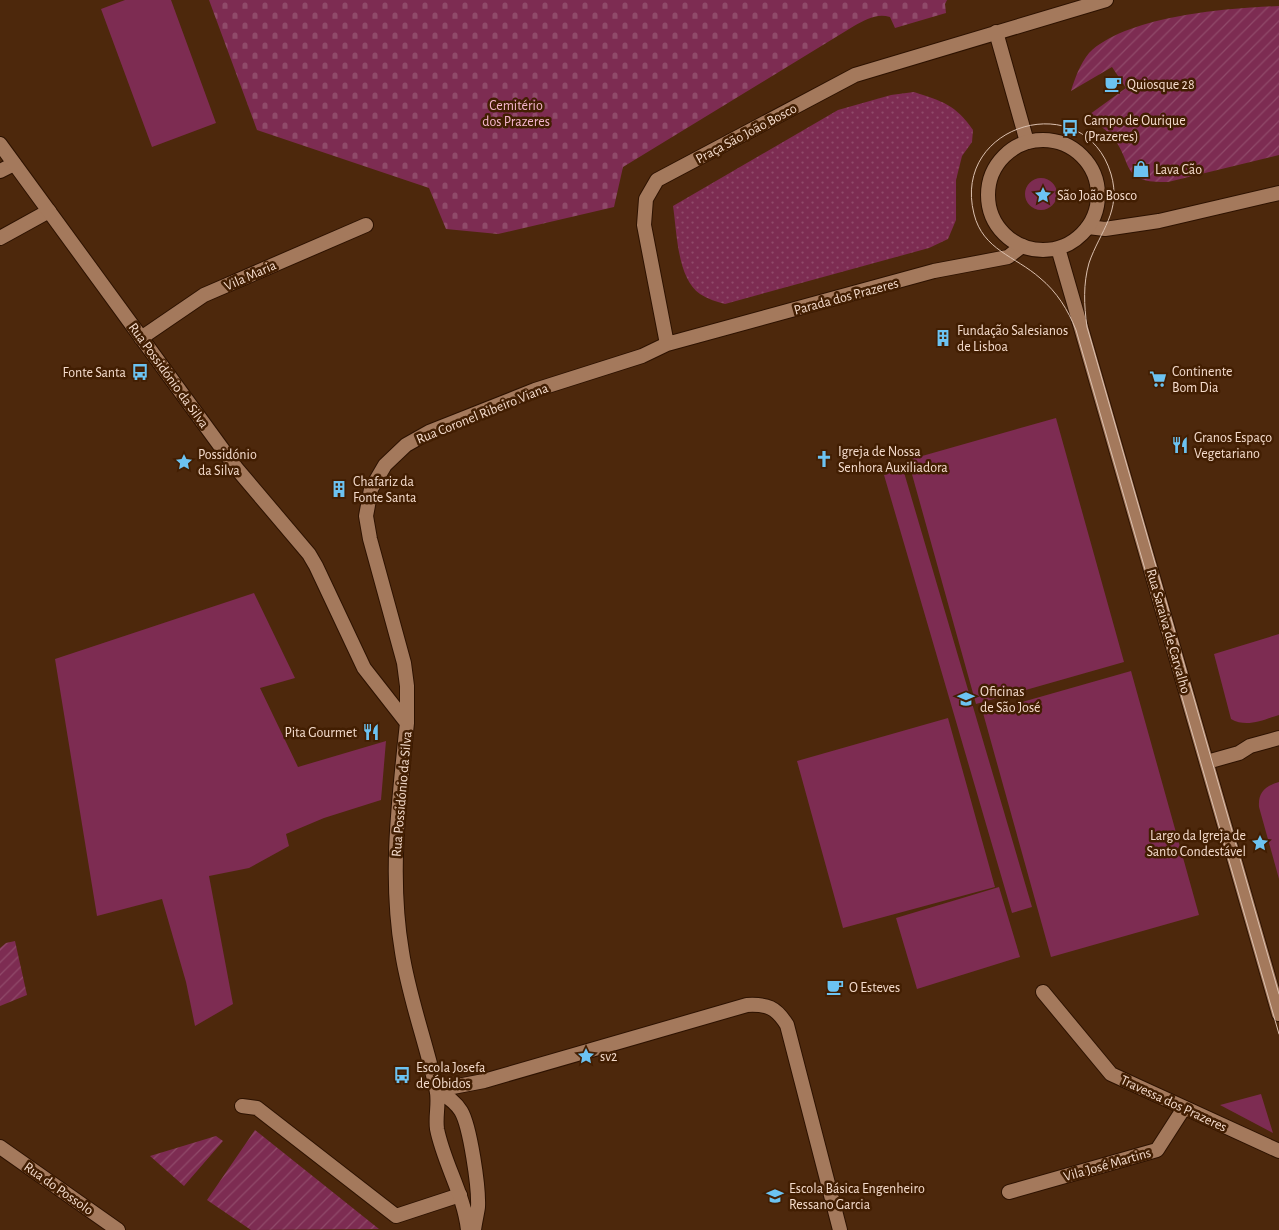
<svg xmlns="http://www.w3.org/2000/svg" width="1279" height="1230" viewBox="0 0 1279 1230" font-family="'Alegreya Sans',sans-serif">
	<style>
		.grass { fill: #7d2c52 }
		.cemetery { fill: url(#cemetery-stones) }
		.park { fill: url(#park-dots) }
		.garden { fill: url(#garden-furrows) }
		.lines { fill: none; stroke-linecap: round; stroke-linejoin: round }
		.service-casing { stroke: #2d1200; stroke-width: 16 }
		.pedestrian-casing { stroke: #2d1200; stroke-width: 16 }
		.minor-casing { stroke: #2d1200; stroke-width: 16 }
		.tertiary-casing { stroke: #2d1200; stroke-width: 16 }
		.service { stroke: #a4795c; stroke-width: 14 }
		.pedestrian { stroke: #a4795c; stroke-width: 14 }
		.minor { stroke: #a4795c; stroke-width: 14 }
		.tertiary { stroke: #a4795c; stroke-width: 14 }
		.tram { stroke: #dcc1b0; stroke-width: 1 }
		.labels { text-anchor: middle; stroke-width: 5; stroke-linejoin: round; paint-order: stroke }
		.poi-label { font-size: 14px; fill: #f5dccd; stroke: #421e02; text-anchor: start }
		.park-label { font-size: 14px; fill: #f4b5cd; stroke: #421e02 }
		.street-label { font-size: 14px; fill: #f5dccd; stroke: #421e02 }
	</style>
	<defs>
		<pattern id="cemetery-stones" width="16" height="16" patternUnits="userSpaceOnUse" patternTransform="scale(1.25)"><rect width="16" height="16" fill="#7d2c52"/><path d="M2 7V4a2 2 0 0 1 4 0v3zM10 15v-3a2 2 0 0 1 4 0v3z" fill="#904a6a"/></pattern>
		<pattern id="park-dots" width="8" height="8" patternUnits="userSpaceOnUse" patternTransform="scale(1.25)"><rect width="8" height="8" fill="#7d2c52"/><path d="M2 2h.1M6 6h.1" fill="none" stroke="#904a6a" stroke-width="1.8" stroke-linecap="round"/></pattern>
		<pattern id="garden-furrows" width="10" height="10" patternUnits="userSpaceOnUse" patternTransform="scale(1.25)"><rect width="10" height="10" fill="#7d2c52"/><path d="M-1 1l2-2M0 10L10 0M9 11l2-2" fill="none" stroke="#904a6a"/></pattern>
	</defs>
	<rect width="100%" height="100%" fill="#4d280c"/>
	<path class="grass" d="M 125,0 L 171,0 L 216,123 L 152,147 L 101,9 Z
		M1025 194a16 16 0 1 1 32 0a16 16 0 1 1-32 0Z
		M 1056,418 L 1124,662 L 976,704 L 908,460 Z
		M 903,469 L 1032,907 L 1012,913 L 884,475 Z
		M 254,593 L 295,678 L 260,688 L 298,767 L 386,741 L 381,800 L 324,818 L 286,834 L 289,846 L 249,868 L 209,876 L 233,1004 L 195,1026 L 186,982 L 162,899 L 97,916 L 55,659 Z
		M 1279,634 L 1279,715 C 1262,720 1247,728 1231,719 L 1214,654 Z
		M 1131,671 L 1199,915 L 1051,957 L 983,713 Z
		M 948,718 L 995,887 L 843,928 L 797,761 Z
		M 1279,782 L 1279,879 L 1259,807 C 1258,792 1265,786 1279,782 Z
		M 999,887 L 1020,957 L 917,989 L 896,918 Z
		M 1261,1094 L 1273,1133 L 1220,1105 Z"/>
	<path class="cemetery" d="M 209,0 L 947,0 L 945,4 L 946,13 L 895,28 L 890,17 C 876,13 866,20 854,26 L 623,167 L 614,207 L 498,234 L 446,229 L 429,188 L 257,130 Z"/>
	<path class="park" d="M 914,92 C 942,101 956,105 973,130 L 972,142 L 962,156 L 956,180 L 956,220 L 948,239 L 929,248 L 725,304 C 717,302 708,299 700,294 C 677,278 677,232 673,206 L 838,110 L 891,95 Z"/>
	<path class="garden" d="M 1279,6 L 1279,155 L 1168,182 C 1118,183 1135,163 1111,135 C 1105,128 1093,122 1086,117 L 1126,88 L 1112,67 L 1071,91 C 1075,78 1080,64 1089,53 C 1126,16 1228,8 1279,6 Z
		M 15,941 L 27,995 L 0,1006 L 0,948 L 6,943 Z
		M 255,1130 L 379,1229 L 251,1230 L 207,1200 Z
		M 216,1136 L 223,1141 L 184,1186 L 150,1156 Z"/>
	<g class="lines">
		<g class="service-casing">
			<path id="service" d="M 242,1106 L 257,1108 L 396,1216 L 460,1195
				M 1009,1192 L 1157,1150 L 1184,1108"/>
		</g>
		<g class="pedestrian-casing">
			<path id="pedestrian" d="M 0,171 L 14,164
				M 0,238 L 49,211"/>
		</g>
		<g class="minor-casing">
			<path id="minor" d="M 996,32 L 1027,142
				M 0,144 L 237,469 L 309,554 L 316,566 L 364,668 L 407,723 C 399,799 389,876 402,952 C 409,998 426,1042 436,1088 C 440,1101 435,1115 437,1129 C 444,1164 464,1194 468,1230
				M 1088,227 L 1105,229 L 1159,221 L 1279,193
				M 141,338 L 204,295 L 366,225
				M 667,344 L 644,225 L 646,199 L 657,180 L 855,75 L 1106,0
				M 407,723 L 407,686 L 404,663 L 370,539 L 366,516 L 371,489 L 385,465 L 406,445 L 429,432 L 535,390 L 642,356 L 667,344 L 934,271 L 1008,257 L 1022,246
				M 1207,762 L 1239,753 L 1250,746 L 1279,738
				M 1043,992 L 1111,1074 L 1279,1151
				M 437,1090 L 484,1081 L 747,1005 C 767,1004 776,1007 787,1025 L 840,1230
				M 437,1090 C 446,1096 455,1101 461,1111 C 470,1126 479,1187 478,1207 C 477,1214 475,1222 474,1230
				M 0,1147 L 118,1230"/>
		</g>
		<g class="tertiary-casing">
			<path id="tertiary" d="M988 195a55 55 0 1 1 110 0a55 55 0 1 1-110 0Z
				M 1058,248 L 1279,1014"/>
		</g>
		<use href="#service" class="service"/>
		<use href="#pedestrian" class="pedestrian"/>
		<use href="#minor" class="minor"/>
		<use href="#tertiary" class="tertiary"/>
		<path class="tram" d="M 1279,994 L 1087,327 C 1084,305 1083,284 1089,263 C 1100,231 1122,211 1111,174 C 1085,86 951,123 974,214 C 983,250 1015,256 1040,278 C 1057,292 1068,310 1076,330 L 1279,1034"/>
	</g>
	<defs>
		<g id="cafe-bare" transform="scale(1.35)"><path d="M-5.5-4.5H6V0H3Q3 3.5 0 3.5H-2.5Q-5.5 3.5-5.5 0ZM3-3.2v2h1.7v-2ZM-6 4.5H4V6H-6Z" fill="#6cc3f2" stroke="#421e02" stroke-width="2.5" paint-order="stroke"/></g>
		<g id="bus-bare" transform="scale(1.35)"><path d="M-5-6H5V4H4V6H2V4H-2V6H-4V4H-5ZM-3.5-4V0h7V-4ZM-3.5 1.2v1.5H-2V1.2ZM2 1.2v1.5H3.5V1.2Z" fill="#6cc3f2" stroke="#421e02" stroke-width="2.5" paint-order="stroke"/></g>
		<g id="shop-bare" transform="scale(1.35)"><path d="M-5-2.5h2.3a2.7 3.5 0 0 1 5.4 0H5L5.5 6h-11ZM-1.5-2.5h3a1.5 2.3 0 0 0-3 0Z" fill="#6cc3f2" stroke="#421e02" stroke-width="2.5" paint-order="stroke"/></g>
		<g id="sight-bare" transform="scale(1.35)"><path d="M0-6L1.8-2.2L6-1.7L2.9 1.2L3.7 5.4L0 3.3L-3.7 5.4L-2.9 1.2L-6-1.7L-1.8-2.2Z" fill="#6cc3f2" stroke="#421e02" stroke-width="2.5" paint-order="stroke"/></g>
		<g id="building-bare" transform="scale(1.35)"><path d="M-4-6H4V6H1V3H-1V6H-4ZM-2.5-4.3h1.7v1.8h-1.7ZM.8-4.3h1.7v1.8H.8ZM-2.5-1h1.7V.8h-1.7ZM.8-1h1.7V.8H.8Z" fill="#6cc3f2" stroke="#421e02" stroke-width="2.5" paint-order="stroke"/></g>
		<g id="supermarket-bare" transform="scale(1.35)"><path d="M-6-5.5h2.5l.6 2H6L4.5 2H-2.5L-4.4-4H-6ZM-1.5 3.2a1.3 1.3 0 1 0 .1 0ZM3 3.2a1.3 1.3 0 1 0 .1 0Z" fill="#6cc3f2" stroke="#421e02" stroke-width="2.5" paint-order="stroke"/></g>
		<g id="restaurant-bare" transform="scale(1.35)"><path d="M-5-6h1v4h1v-4h1v4h1v-4h1v5L-1.5 .5V6h-2V.5L-5-1ZM5-6V6H3V1.5H1.5Q1.5-4 5-6Z" fill="#6cc3f2" stroke="#421e02" stroke-width="2.5" paint-order="stroke"/></g>
		<g id="church-bare" transform="scale(1.35)"><path d="M-1.2-6h2.4v3.5h3.3v2.4h-3.3V6h-2.4V-.1h-3.3v-2.4h3.3Z" fill="#6cc3f2" stroke="#421e02" stroke-width="2.5" paint-order="stroke"/></g>
		<g id="school-bare" transform="scale(1.35)"><path d="M0-5L7-2L0 1L-7-2ZM-4 1L0 2.5L4 1V4Q0 6-4 4Z" fill="#6cc3f2" stroke="#421e02" stroke-width="2.5" paint-order="stroke"/></g>
	</defs>
	<g fill-rule="evenodd">
		<use href="#cafe-bare" x="1113" y="84"/>
		<use href="#bus-bare" x="1070" y="128"/>
		<use href="#shop-bare" x="1141" y="169"/>
		<use href="#sight-bare" x="1043" y="195"/>
		<use href="#building-bare" x="943" y="338"/>
		<use href="#bus-bare" x="140" y="372"/>
		<use href="#supermarket-bare" x="1158" y="379"/>
		<use href="#restaurant-bare" x="1180" y="445"/>
		<use href="#church-bare" x="824" y="459"/>
		<use href="#sight-bare" x="184" y="462"/>
		<use href="#building-bare" x="339" y="489"/>
		<use href="#school-bare" x="966" y="699"/>
		<use href="#restaurant-bare" x="371" y="732"/>
		<use href="#sight-bare" x="1260" y="843"/>
		<use href="#cafe-bare" x="835" y="987"/>
		<use href="#sight-bare" x="586" y="1056"/>
		<use href="#bus-bare" x="402" y="1075"/>
		<use href="#school-bare" x="775" y="1196"/>
	</g>
	<g class="labels">
		<g class="poi-label">
			<text x="1127" y="89">Quiosque 28</text>
			<text x="1084" y="125">Campo de Ourique<tspan x="1084" dy="16">(Prazeres)</tspan></text>
			<text x="1155" y="174">Lava Cão</text>
			<text x="1057" y="200">São João Bosco</text>
			<text x="957" y="335">Fundação Salesianos<tspan x="957" dy="16">de Lisboa</tspan></text>
			<text x="1172" y="376">Continente<tspan x="1172" dy="16">Bom Dia</tspan></text>
			<text x="126" y="377" text-anchor="end">Fonte Santa</text>
			<text x="1194" y="442">Granos Espaço<tspan x="1194" dy="16">Vegetariano</tspan></text>
			<text x="838" y="456">Igreja de Nossa<tspan x="838" dy="16">Senhora Auxiliadora</tspan></text>
			<text x="198" y="459">Possidónio<tspan x="198" dy="16">da Silva</tspan></text>
			<text x="353" y="486">Chafariz da<tspan x="353" dy="16">Fonte Santa</tspan></text>
			<text x="980" y="696">Oficinas<tspan x="980" dy="16">de São José</tspan></text>
			<text x="357" y="737" text-anchor="end">Pita Gourmet</text>
			<text x="1246" y="840" text-anchor="end">Largo da Igreja de<tspan x="1246" dy="16">Santo Condestável</tspan></text>
			<text x="849" y="992">O Esteves</text>
			<text x="600" y="1061">sv2</text>
			<text x="416" y="1072">Escola Josefa<tspan x="416" dy="16">de Óbidos</tspan></text>
			<text x="789" y="1193">Escola Básica Engenheiro<tspan x="789" dy="16">Ressano Garcia</tspan></text>
		</g>
		<g class="park-label">
			<text x="516" y="110">Cemitério<tspan x="516" dy="16">dos Prazeres</tspan></text>
		</g>
		<g class="street-label">
			<text transform="translate(746 133) rotate(-28)" y="5">Praça São João Bosco</text>
			<text transform="translate(250 275) rotate(-24)" y="5">Vila Maria</text>
			<text transform="translate(846 296) rotate(-15)" y="5">Parada dos Prazeres</text>
			<text transform="translate(169 375) rotate(54)" y="5">Rua Possidónio da Silva</text>
			<text transform="translate(482 413) rotate(-22)" y="5">Rua Coronel Ribeiro Viana</text>
			<text transform="translate(1169 631) rotate(74)" y="5">Rua Saraiva de Carvalho</text>
			<text transform="translate(401 794) rotate(-85)" y="5">Rua Possidónio da Silva</text>
			<text transform="translate(1174 1103) rotate(25)" y="5">Travessa dos Prazeres</text>
			<text transform="translate(1107 1164) rotate(-16)" y="5">Vila José Martins</text>
			<text transform="translate(59 1188) rotate(35)" y="5">Rua do Possolo</text>
		</g>
	</g>
</svg>
